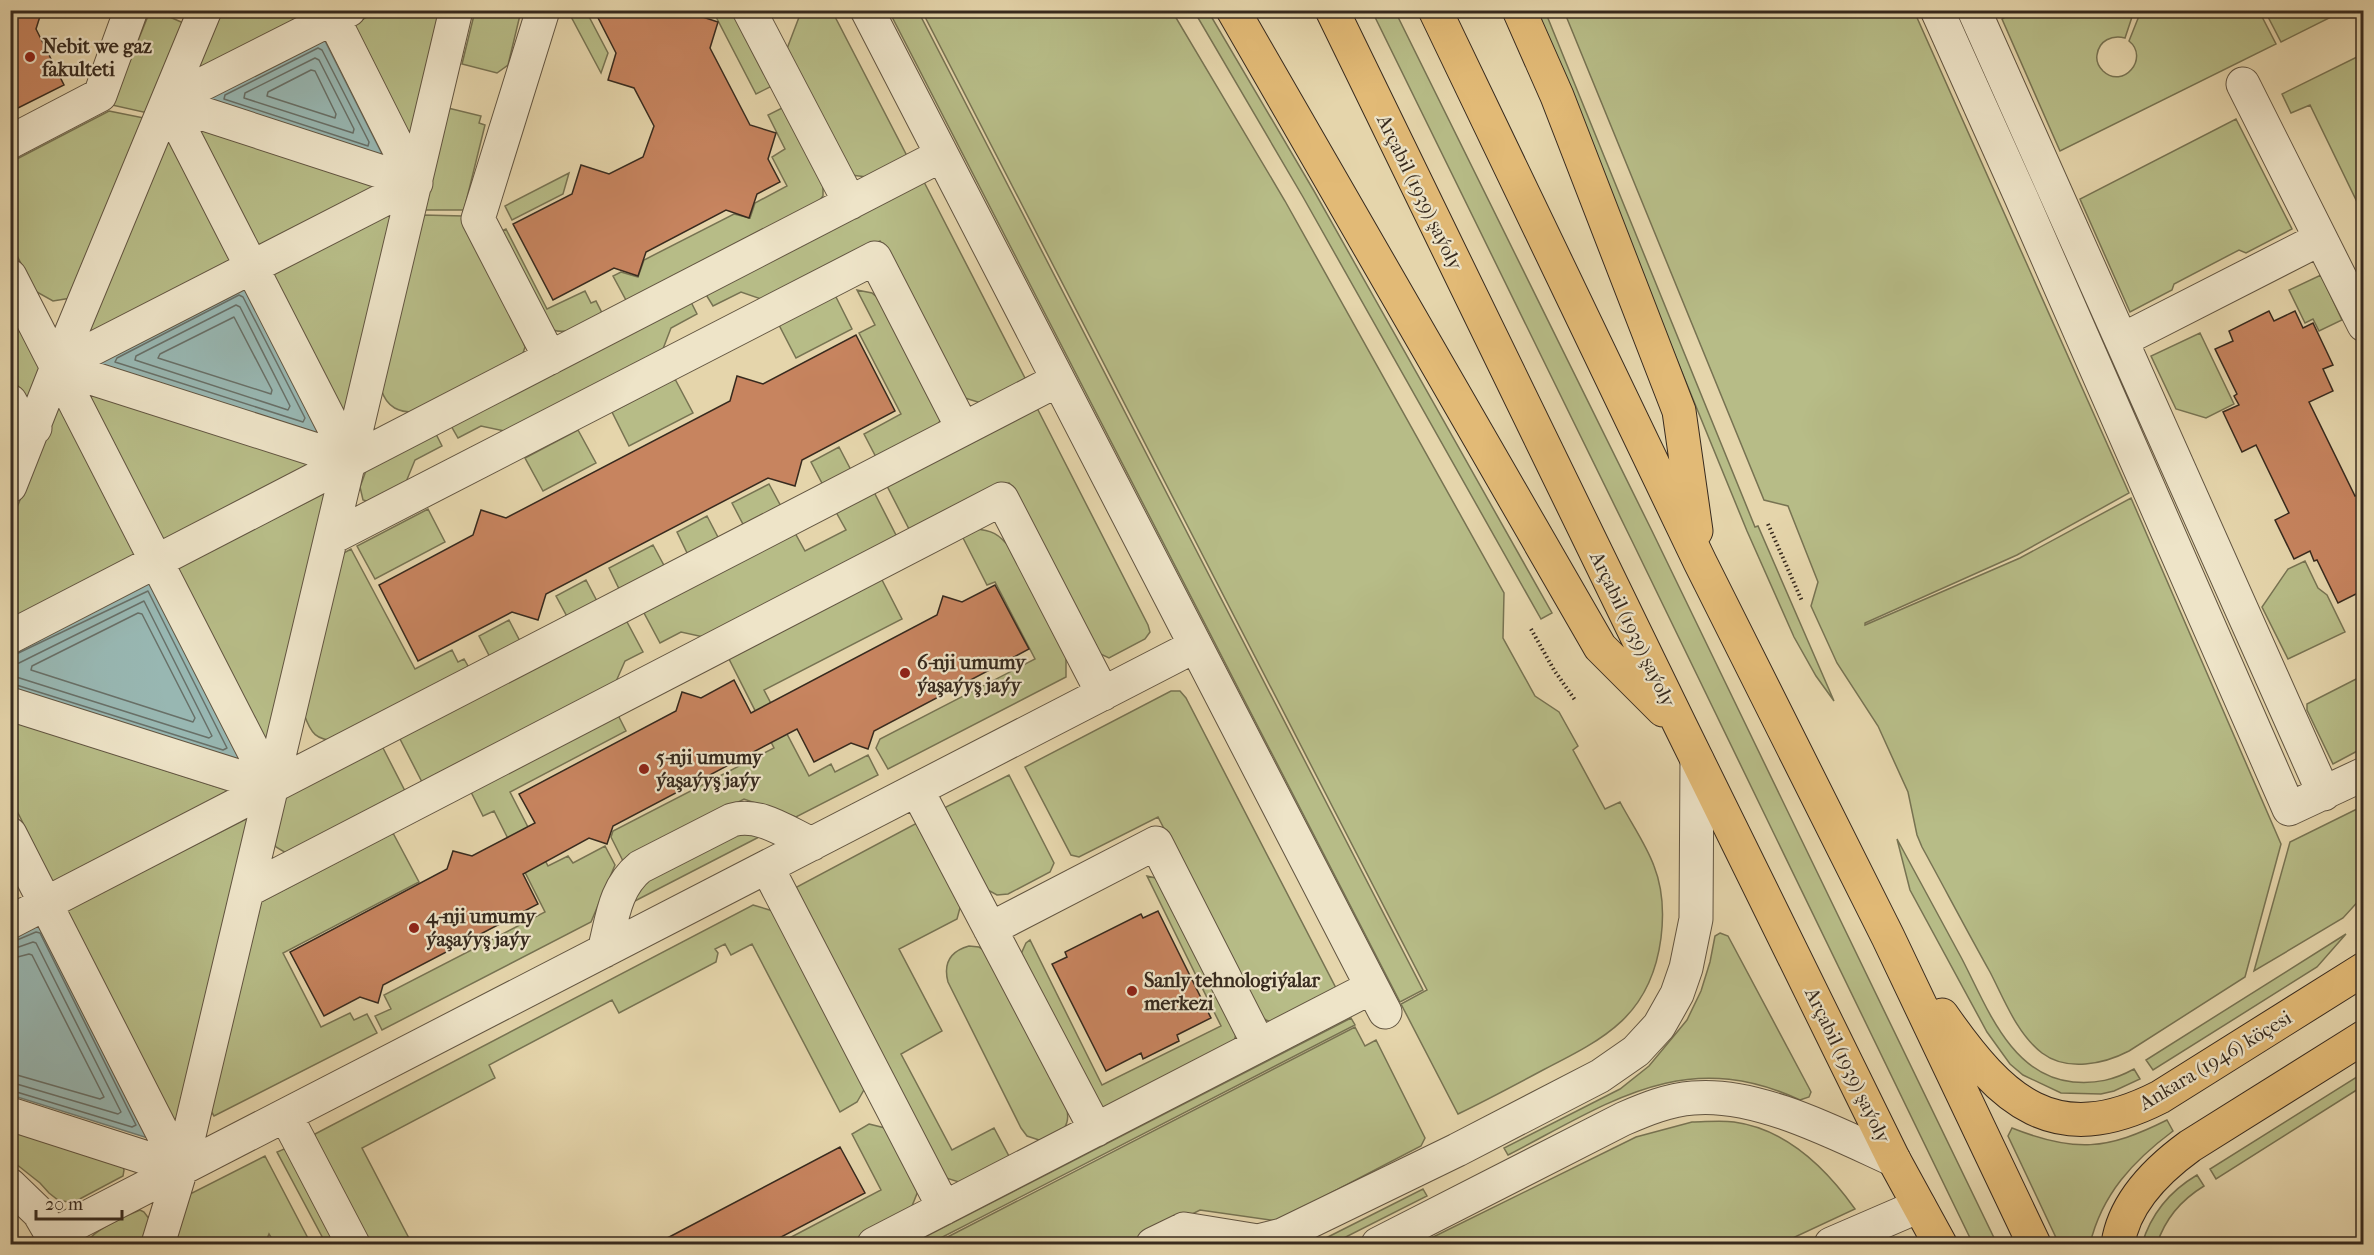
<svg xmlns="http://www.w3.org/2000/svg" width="2374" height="1255" viewBox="0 0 2374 1255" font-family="'IM FELL French Canon',serif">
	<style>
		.green { fill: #b7bc87; stroke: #777352; stroke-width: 1.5 }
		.water { fill: #98b7b2; stroke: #717f77; stroke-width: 1.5 }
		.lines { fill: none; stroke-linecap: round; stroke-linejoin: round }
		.shore { stroke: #687068; stroke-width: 1.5 }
		.building { fill: #c7845f; stroke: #372a1e; stroke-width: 1.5 }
		.minor-casing { stroke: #625541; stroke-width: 35 }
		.major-casing { stroke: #372a1e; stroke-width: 35 }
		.path { stroke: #372a1e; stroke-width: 4; stroke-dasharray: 1.5 3; stroke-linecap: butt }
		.minor { stroke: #eee4c8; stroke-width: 33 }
		.major { stroke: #e2ba76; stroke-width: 33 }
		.poi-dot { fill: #8f2418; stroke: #eee4c8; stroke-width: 2 }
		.labels { text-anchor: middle; stroke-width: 4.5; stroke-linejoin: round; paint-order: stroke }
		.poi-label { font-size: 20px; font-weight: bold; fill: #372a1e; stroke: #eee4c8; text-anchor: start }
		.street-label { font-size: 20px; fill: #372a1e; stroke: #eee4c8 }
	</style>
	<rect width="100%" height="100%" fill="#e5d5ab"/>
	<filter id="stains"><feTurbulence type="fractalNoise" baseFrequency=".00333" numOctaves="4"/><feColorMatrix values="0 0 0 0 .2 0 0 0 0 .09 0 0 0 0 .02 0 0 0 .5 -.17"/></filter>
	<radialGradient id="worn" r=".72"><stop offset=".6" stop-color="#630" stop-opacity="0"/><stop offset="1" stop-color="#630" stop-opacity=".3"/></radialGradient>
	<path class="green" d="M 2017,10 L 2134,11 L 2125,38 C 2112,35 2099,40 2097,55 C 2096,61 2099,67 2103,71 C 2123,90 2150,58 2129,41 L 2141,11 L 2259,11 L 2276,44 L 2060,151 L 2002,19 Z
		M 156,11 L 188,25 L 152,114 L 112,105 L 148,16 Z
		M 220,11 L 310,11 L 311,14 L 195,73 Z
		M 379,11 L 443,11 L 410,148 L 349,26 Z
		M 475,11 L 521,11 L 508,65 L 497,73 L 462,64 Z
		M 568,11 L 586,11 L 608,53 L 601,73 Z
		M 713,11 L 735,11 L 774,85 L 756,94 Z
		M 797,11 L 832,11 L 907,156 L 867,177 L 851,175 L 785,54 L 801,12 Z
		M 889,11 L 918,11 L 1423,990 L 1400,1002 Z
		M 922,11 L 1172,11 L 1285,201 L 1504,593 L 1503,638 L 1535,696 L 1559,712 L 1578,746 L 1573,750 L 1605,809 L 1620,802 C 1631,823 1646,844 1654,866 C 1663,889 1664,914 1661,938 C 1651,1015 1606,1038 1543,1070 C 1515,1085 1487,1100 1458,1114 L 1401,1004 L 1427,990 Z
		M 1194,11 L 1208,11 L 1314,191 L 1552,613 L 1541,619 L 1303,197 Z
		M 1372,11 L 1395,11 L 1652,531 L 1997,1244 L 1973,1244 L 1632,541 Z
		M 1534,11 L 1545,11 L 1755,527 L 1758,526 L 1834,701 L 1816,676 L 1794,637 L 1747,531 Z
		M 1564,11 L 1914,11 L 2129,493 L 2017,555 L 1865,623 L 1865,625 L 2020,558 L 2131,498 L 2281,844 L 2245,977 L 2129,1051 C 2104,1064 2067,1072 2042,1053 C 2017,1034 2004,999 1990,972 C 1967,931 1945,889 1922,847 L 1917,835 L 1908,792 L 1878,726 L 1837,663 L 1811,606 L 1818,582 L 1788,506 L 1764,500 Z
		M 2265,11 L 2343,11 L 2281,42 Z
		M 2363,54 L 2364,204 L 2359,206 L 2310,105 L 2291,113 L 2282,94 Z
		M 784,107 L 823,185 L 823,196 L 816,205 L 627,302 L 613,276 L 621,272 L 638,277 L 644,260 L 734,214 L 750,218 L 755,203 L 787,186 L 772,157 L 785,149 L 768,115 Z
		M 448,108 L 481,116 L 479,123 L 485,125 L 464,210 L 424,210 Z
		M 109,111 L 149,119 L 71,298 L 53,301 L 35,291 L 11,244 L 11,162 Z
		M 2236,119 L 2292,229 L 2246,253 L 2239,250 L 2174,284 L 2172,290 L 2130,312 L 2080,199 Z
		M 195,126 L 382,188 L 258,251 Z
		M 169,136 L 233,263 L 86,337 Z
		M 569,173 L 563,194 L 512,220 L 505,206 Z
		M 923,180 L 1027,382 L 981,403 L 965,398 L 958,392 L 880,241 L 764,300 L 741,292 L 713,306 L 705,293 Z
		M 396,210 L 345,423 L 270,273 Z
		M 423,215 L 463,216 L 462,222 L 520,333 L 525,347 L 523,353 L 418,412 C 399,413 387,408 381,389 Z
		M 506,229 L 547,309 L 585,291 L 591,303 L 596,301 L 603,315 C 585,323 566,339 547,327 L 497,233 Z
		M 2321,275 L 2342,320 L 2319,331 L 2313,319 L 2305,323 L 2289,290 Z
		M 857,290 L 872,293 L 879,299 L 940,414 L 940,421 L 933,431 L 878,461 L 864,434 L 901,414 L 859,333 L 875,325 Z
		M 835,295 L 852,329 L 796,358 L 779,325 Z
		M 690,300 L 697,314 L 671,328 L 661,354 L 509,432 L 481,426 L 458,438 L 450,424 Z
		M 10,302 L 41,366 L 30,398 L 24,399 L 11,372 Z
		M 2200,333 L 2234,404 L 2206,418 L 2176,409 L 2151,356 Z
		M 675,379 L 693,413 L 629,446 L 612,412 Z
		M 86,392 L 317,466 L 163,544 Z
		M 60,402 L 138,557 L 11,621 L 11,522 Z
		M 1037,408 L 1148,625 L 1150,632 L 1145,639 L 1109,658 L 1096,652 L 1009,483 L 911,533 L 887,486 Z
		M 578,430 L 596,463 L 543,491 L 525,458 Z
		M 435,432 L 442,446 L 415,460 L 406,482 L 370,502 L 363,500 L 360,487 L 367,468 Z
		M 839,447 L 853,474 L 825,489 L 811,462 Z
		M 769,484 L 783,510 L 746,530 L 732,503 Z
		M 329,491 L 268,751 L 175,569 Z
		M 874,492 L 898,539 L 708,638 L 681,632 L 660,643 L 643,611 L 795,533 L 805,551 L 846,530 L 836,512 Z
		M 428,509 L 445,542 L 375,579 L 357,546 Z
		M 707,516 L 721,543 L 690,559 L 677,532 Z
		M 974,529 C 992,530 999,534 1010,548 L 1066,657 L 1066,677 L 888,769 L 876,748 L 880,739 L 1035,659 L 995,582 L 987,585 L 961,534 Z
		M 653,545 L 667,571 L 622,595 L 609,568 Z
		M 351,549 L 415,669 L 452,650 L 458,662 L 464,659 L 472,673 L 337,741 C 316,740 311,734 304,714 L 340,555 Z
		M 2305,561 L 2318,588 L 2327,595 L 2345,632 L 2288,659 L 2262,607 L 2288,569 Z
		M 880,576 L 902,619 L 764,690 L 809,776 L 831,764 L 835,772 L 868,755 L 878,775 L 796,817 L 744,799 L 623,861 L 611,837 L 613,831 L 774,748 L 727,655 Z
		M 586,580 L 600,607 L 570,622 L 556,596 Z
		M 509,620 L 523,647 L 493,663 L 479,636 Z
		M 626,620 L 643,652 L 625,661 L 614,686 L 423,784 L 399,737 Z
		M 2362,676 L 2363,748 L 2333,764 L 2307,710 L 2307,704 Z
		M 1171,691 L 1180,691 L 1186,698 L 1338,992 L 1274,1023 L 1266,1020 L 1260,1015 L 1158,817 L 1079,857 L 1071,855 L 1025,767 Z
		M 618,715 L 626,731 L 510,792 L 548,866 L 568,856 L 573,863 L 605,846 L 615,865 L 591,922 L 382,1030 L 375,1016 L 391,1009 L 384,995 L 545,912 L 494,811 L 483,816 L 470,790 Z
		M 11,721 L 236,793 L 54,885 L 11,799 Z
		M 382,746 L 406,793 L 286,853 L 276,847 L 273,840 L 286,796 Z
		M 1009,775 L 1054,863 L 1050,872 L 1008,894 L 997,895 L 986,889 L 944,808 Z
		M 2363,806 L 2363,896 L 2343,918 L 2254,971 L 2290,842 Z
		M 252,816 L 178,1130 L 66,910 Z
		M 917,823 L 961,904 L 957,919 L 899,949 L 942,1031 L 901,1054 L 952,1150 L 994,1128 L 1011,1160 L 962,1183 L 946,1178 L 793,889 Z
		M 747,832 L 759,837 L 631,903 L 640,884 L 740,833 Z
		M 393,833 L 419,882 L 283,953 L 321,1027 L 350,1013 L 354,1020 L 367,1014 L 377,1033 L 214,1116 L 211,1111 L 259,903 Z
		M 1897,839 C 1919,879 1940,919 1962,959 C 1987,1007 2011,1076 2073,1082 C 2096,1084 2114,1080 2134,1069 L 2140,1079 L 2114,1091 L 2101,1094 L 2061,1093 L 2023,1075 L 2010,1064 L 1987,1032 L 1910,890 Z
		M 1147,876 L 1160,879 L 1236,1034 L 1234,1042 L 1104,1108 L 1097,1104 L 1021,954 L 1026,943 L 1030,940 L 1102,1085 L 1221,1026 Z
		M 753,905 L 773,911 L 865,1088 L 857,1102 L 840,1112 L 752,944 L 731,955 L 725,944 L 715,949 L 718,953 L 716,962 L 619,1013 L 612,1000 L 489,1065 L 495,1078 L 362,1148 L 412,1244 L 368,1244 L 315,1143 L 315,1134 Z
		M 1720,933 L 1728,936 L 1809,1088 L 1811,1092 L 1809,1097 L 1800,1100 C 1684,1046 1609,1103 1508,1155 L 1504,1148 L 1620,1089 L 1649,1066 L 1687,1020 L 1701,991 L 1710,962 L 1715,936 Z
		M 2346,934 L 2317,967 L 2153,1070 L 2146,1060 Z
		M 969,946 L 979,947 L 987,952 L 1066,1106 C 1072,1126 1062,1133 1045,1142 L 1027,1136 L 1021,1128 L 948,982 C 943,963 951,951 969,946 Z
		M 1351,1018 L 1355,1025 L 929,1244 L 911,1244 Z
		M 1355,1027 L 1365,1046 L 1376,1040 L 1425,1138 L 1421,1146 L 1277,1221 L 1200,1210 L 1133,1244 L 934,1244 Z
		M 2363,1073 L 2363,1086 L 2216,1179 L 2210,1169 Z
		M 2167,1120 L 2173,1131 C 2133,1161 2102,1194 2090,1244 L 2059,1244 L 2008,1136 L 2012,1128 C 2075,1153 2107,1150 2167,1120 Z
		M 1692,1122 C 1705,1122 1720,1120 1734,1122 C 1786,1129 1826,1168 1855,1209 L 1780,1244 L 1419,1244 L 1636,1137 Z
		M 869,1124 L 885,1128 L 918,1191 L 910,1211 L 847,1244 L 778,1244 L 881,1190 L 852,1134 Z
		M 10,1125 L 122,1163 L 124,1170 L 123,1176 L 76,1201 L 68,1202 L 58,1200 L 49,1193 L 40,1183 L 11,1160 Z
		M 284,1149 L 292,1155 L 339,1244 L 326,1244 L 277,1152 Z
		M 265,1156 L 311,1244 L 275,1244 L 269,1234 L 265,1244 L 177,1244 L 173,1237 L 190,1194 Z
		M 2197,1175 L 2204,1186 C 2181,1200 2165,1219 2157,1244 L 2142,1244 C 2151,1214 2170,1191 2197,1175 Z
		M 1423,1189 L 1427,1196 L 1332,1244 L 1314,1244 Z
		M 140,1210 L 144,1212 L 153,1224 L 146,1244 L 86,1244 C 91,1231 127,1215 140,1210 Z"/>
	<path class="water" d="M 324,39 L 384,158 L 203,99 Z
		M 245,286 L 320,435 L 94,362 Z
		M 151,581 L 242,763 L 11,688 L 11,652 Z
		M 41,922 L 151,1139 L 11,1095 L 11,938 Z"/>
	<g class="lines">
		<path class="shore" d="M 318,48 L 322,50 L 369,142 L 368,146 L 224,99 L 225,95 Z
			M 315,58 L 319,60 L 354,129 L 353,133 L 244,98 L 245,93 Z
			M 311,70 L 315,71 L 336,114 L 335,118 L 267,96 L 268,92 Z
			M 239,295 L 243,297 L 305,418 L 303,422 L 115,362 L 117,358 Z
			M 236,305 L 240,307 L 290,406 L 288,410 L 135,360 L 136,356 Z
			M 234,317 L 272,390 L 271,394 L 158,358 L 160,354 Z
			M 138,613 L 142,614 L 195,718 L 193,722 L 31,670 L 32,666 Z
			M 10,657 L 148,591 L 227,748 L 223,750 L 10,683
			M 10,664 L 19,663 L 144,601 L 212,736 L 209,738 L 10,675
			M 10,943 L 36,932 L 40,933 L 136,1125 L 132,1127 L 10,1090
			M 10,950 L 33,942 L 36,943 L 121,1112 L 118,1114 L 10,1082
			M 10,959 L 29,954 L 32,955 L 104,1097 L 100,1099 L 10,1073"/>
	</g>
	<path class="building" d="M 10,10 L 42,10 L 36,29 L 64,85 L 10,112 Z
		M 594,10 L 691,10 L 693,14 L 718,22 L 710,48 L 750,125 L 776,133 L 768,159 L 780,182 L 757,194 L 749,218 L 726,210 L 646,252 L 638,276 L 614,268 L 553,300 L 513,224 L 572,194 L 581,165 L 609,174 L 643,157 L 654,126 L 634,88 L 608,80 L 616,53 Z
		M 2269,311 L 2274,321 L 2295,311 L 2303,328 L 2313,323 L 2333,365 L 2323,369 L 2333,391 L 2309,402 L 2355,496 L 2364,492 L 2364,590 L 2338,603 L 2317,560 L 2314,561 L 2310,551 L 2294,559 L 2275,520 L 2289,513 L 2256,445 L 2242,452 L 2223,412 L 2239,405 L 2234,396 L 2237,394 L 2215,349 L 2233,341 L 2229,331 Z
		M 856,335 L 895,411 L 802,460 L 795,486 L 768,478 L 546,594 L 538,620 L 512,612 L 418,661 L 379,585 L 473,535 L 481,510 L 506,518 L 730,401 L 737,376 L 763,384 Z
		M 995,585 L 1029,649 L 874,731 L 868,749 L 851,743 L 814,762 L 797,729 L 613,826 L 607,844 L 589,838 L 523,874 L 538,904 L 383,985 L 378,1003 L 360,997 L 324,1016 L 290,952 L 447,869 L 453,851 L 472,856 L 535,823 L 519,794 L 676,711 L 682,692 L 701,698 L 734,680 L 751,713 L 937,615 L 943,596 L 962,602 Z
		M 1158,911 L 1211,1018 L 1177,1035 L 1179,1041 L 1143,1059 L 1141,1053 L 1106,1071 L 1052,964 L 1067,957 L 1065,952 L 1141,914 L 1143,918 Z
		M 840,1147 L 865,1193 L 766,1245 L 654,1245 Z"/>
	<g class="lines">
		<g class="minor-casing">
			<path id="minor" d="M 329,10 L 416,183
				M 543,10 L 478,219 L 550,358
				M 749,10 L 850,203
				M 867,10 L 1385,1012
				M 1937,10 L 2021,197 L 2289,809 L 2364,774
				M 1974,10 L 2324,794
				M 2243,84 L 2364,325
				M 167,102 L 351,461
				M 167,102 L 416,183
				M 167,102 L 349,10
				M 10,142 L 100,95 L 131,10
				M 10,276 L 272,787
				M 2122,340 L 2320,239
				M 57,367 L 416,183
				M 57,367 L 351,461
				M 10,401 L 16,412 L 35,428
				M 10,486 L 57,367 L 205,10
				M 331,538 L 875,258 L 963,429
				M 10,637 L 942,155
				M 10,704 L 272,787
				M 917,790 L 1096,1130
				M 10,834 L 181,1169
				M 767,867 L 944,1208
				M 248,890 L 1002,499 L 1103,694
				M 10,922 L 1058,380
				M 990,929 L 1156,843 L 1259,1045
				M 604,951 C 612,921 614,888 640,867 L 732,820 C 760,812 787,833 812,844
				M 10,1114 L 181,1169
				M 286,1116 L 353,1244
				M 10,1185 L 39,1213 L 57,1244
				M 53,1235 L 1195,646
				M 158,1244 L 181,1169 L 456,10
				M 874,1244 L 1372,987
				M 1153,1244 L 1184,1229
				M 1193,1244 L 1184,1229 L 1258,1241 L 1282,1235 L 1457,1150 L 1600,1076 L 1636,1051 L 1659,1026 L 1677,994 L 1686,968 L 1696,919 L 1697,760
				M 1378,1244 L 1623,1119 C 1646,1109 1668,1100 1693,1098 C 1757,1092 1837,1134 1894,1160
				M 1831,1244 L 1919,1206"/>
		</g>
		<g class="major-casing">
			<path id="major" d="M 1233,10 L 1600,647 L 1663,710
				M 1332,10 L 1681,727 L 1894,1160 L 1940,1244
				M 1435,10 L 1700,562 L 1888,937 L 2034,1244
				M 1519,10 L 1557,96 L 1679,411 L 1696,531
				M 1942,1015 C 2002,1101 2054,1151 2160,1097 L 2364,969
				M 2118,1244 C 2124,1202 2157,1170 2190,1146 L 2364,1037"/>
		</g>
		<path class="path" d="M 1768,524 L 1802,601
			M 1531,629 L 1554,670 L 1575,700"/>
		<use href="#minor" class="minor"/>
		<use href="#major" class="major"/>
	</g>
	<g class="poi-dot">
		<circle cx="30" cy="57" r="6"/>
		<circle cx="905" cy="673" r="6"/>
		<circle cx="644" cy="769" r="6"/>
		<circle cx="414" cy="928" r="6"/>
		<circle cx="1132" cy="991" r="6"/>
	</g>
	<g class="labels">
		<g class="poi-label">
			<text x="42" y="53">Nebit we gaz<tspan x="42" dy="23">fakulteti</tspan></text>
			<text x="917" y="669">6-nji umumy<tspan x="917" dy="23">ýaşaýyş jaýy</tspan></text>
			<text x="656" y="764">5-nji umumy<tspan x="656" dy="23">ýaşaýyş jaýy</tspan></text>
			<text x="426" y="923">4-nji umumy<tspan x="426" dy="23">ýaşaýyş jaýy</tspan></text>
			<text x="1144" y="987">Sanly tehnologiýalar<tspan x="1144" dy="23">merkezi</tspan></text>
		</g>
		<g class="street-label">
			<text transform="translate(1420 192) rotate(64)" y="7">Arçabil (1939) şaýoly</text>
			<text transform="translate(1633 629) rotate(64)" y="7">Arçabil (1939) şaýoly</text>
			<text transform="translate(2215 1060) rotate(-31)" y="7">Ankara (1946) köçesi</text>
			<text transform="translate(1848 1065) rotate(64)" y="7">Arçabil (1939) şaýoly</text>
		</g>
	</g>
	<rect width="2374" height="1255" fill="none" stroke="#e5d5ab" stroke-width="36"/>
	<rect x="12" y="12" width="2350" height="1231" fill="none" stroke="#372a1e" stroke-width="3"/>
	<rect x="18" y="18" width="2338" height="1219" fill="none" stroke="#372a1e" stroke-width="1.5"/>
	<path d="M36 1210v9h86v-9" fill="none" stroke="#372a1e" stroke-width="3"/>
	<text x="45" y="1210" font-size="18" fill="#372a1e" stroke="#eee4c8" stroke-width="4.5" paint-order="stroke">20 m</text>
	<rect width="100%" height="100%" filter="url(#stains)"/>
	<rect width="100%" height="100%" fill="url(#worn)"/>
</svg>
